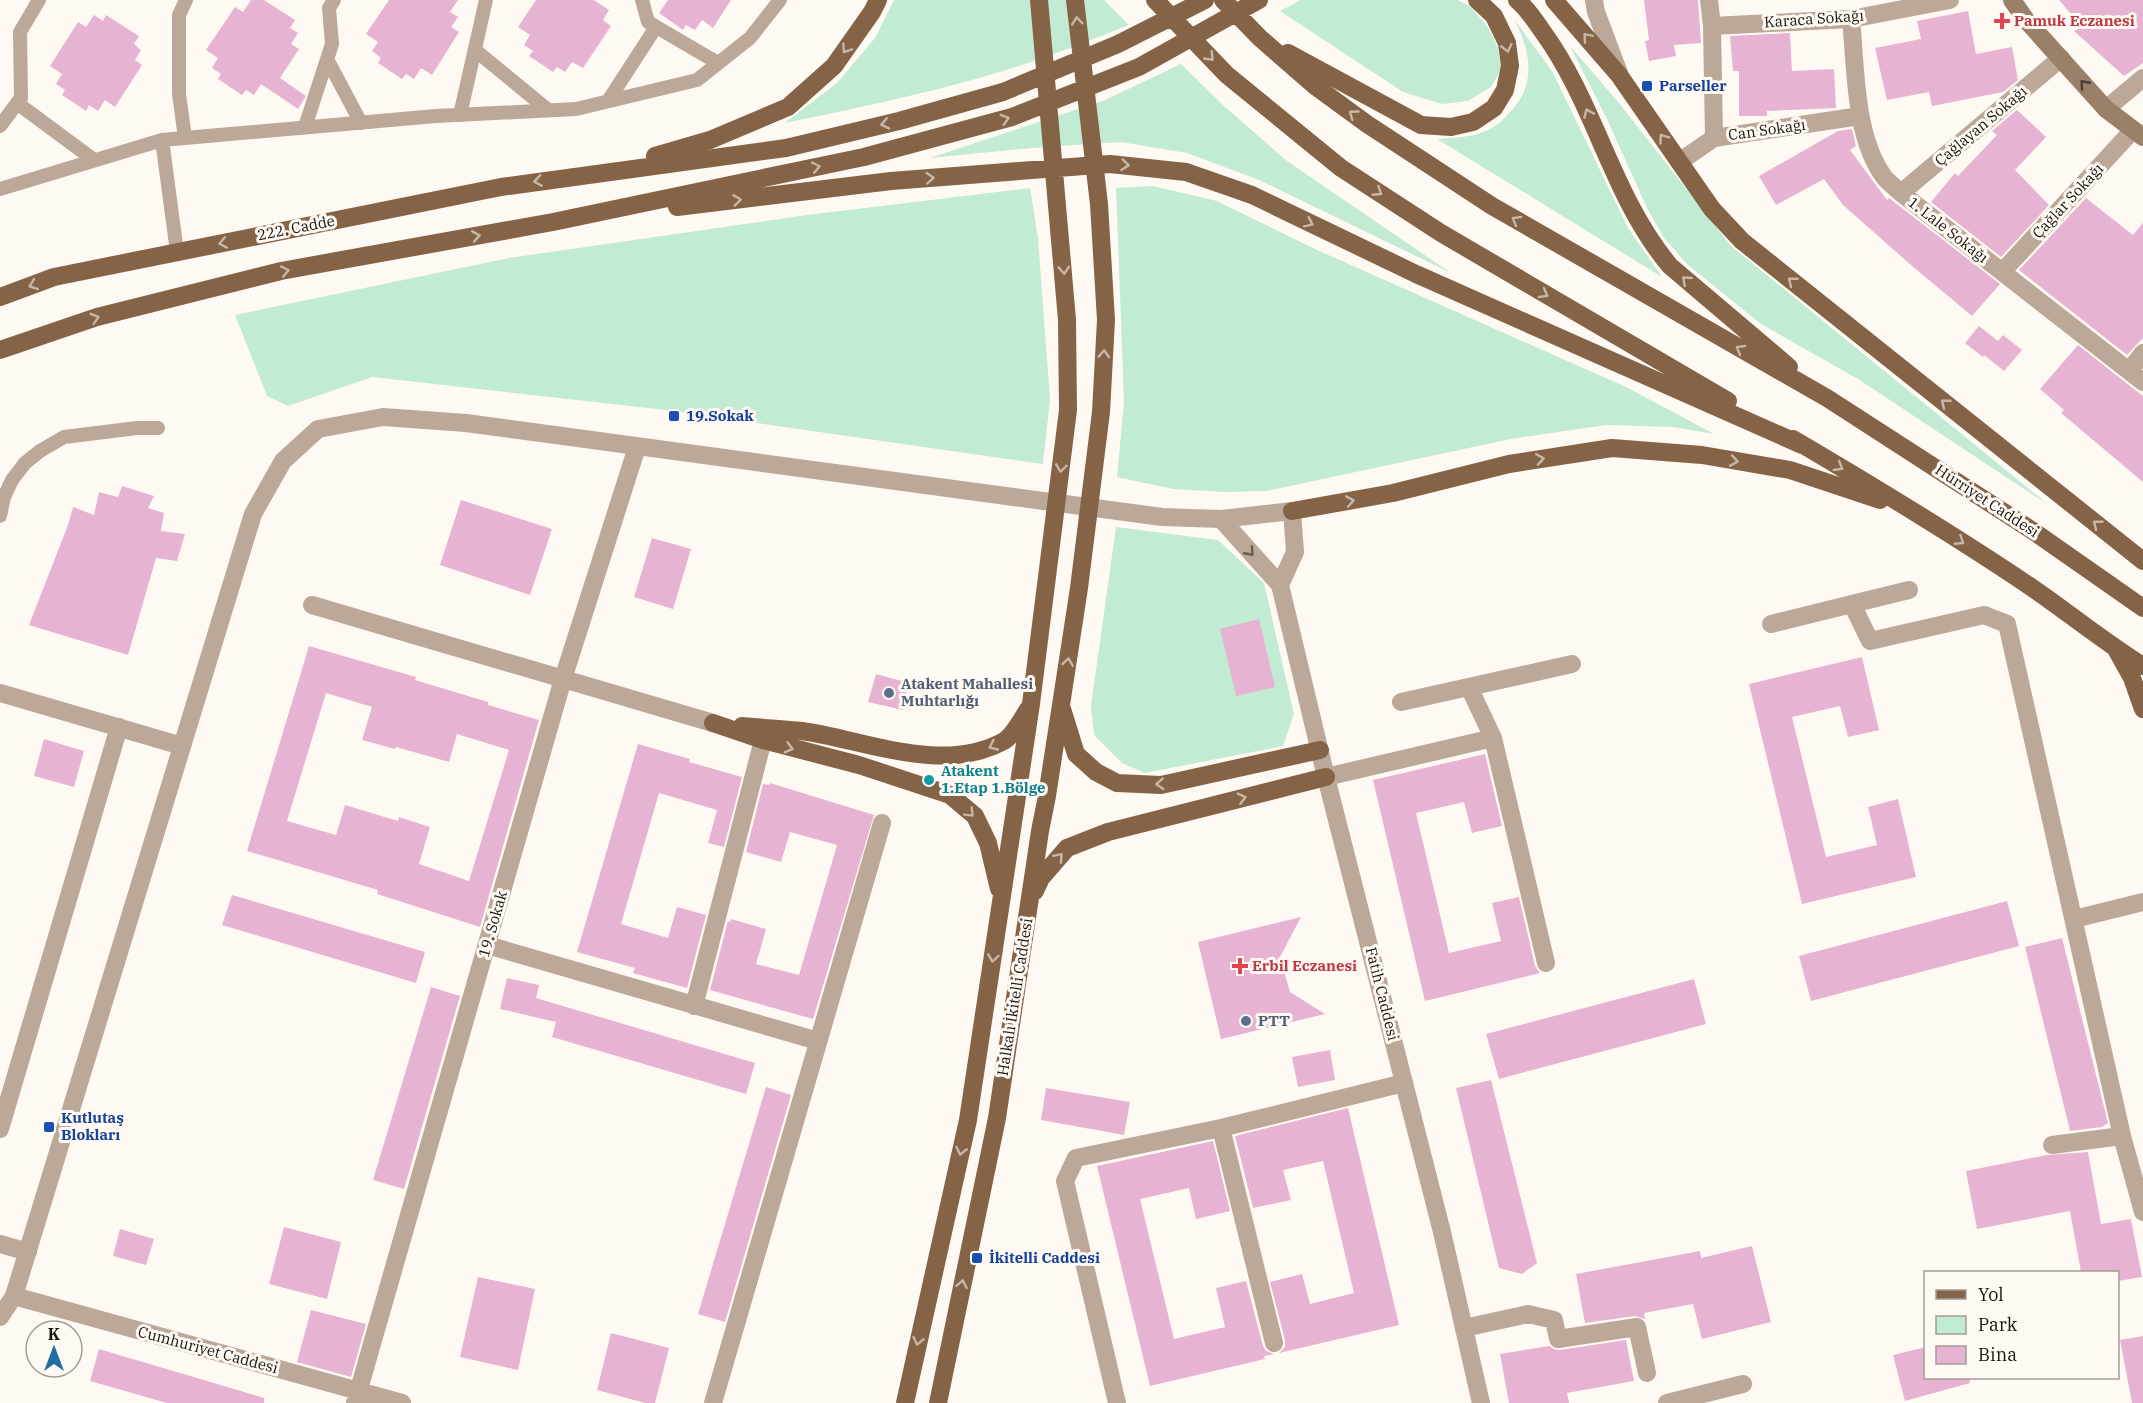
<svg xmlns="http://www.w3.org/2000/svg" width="2143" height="1403" viewBox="0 0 2143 1403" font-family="'IBM Plex Serif',serif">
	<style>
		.green { fill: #c2ebd3 }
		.building { fill: #e6b4d2; fill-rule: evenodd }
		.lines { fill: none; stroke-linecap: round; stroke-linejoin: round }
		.service { stroke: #bba898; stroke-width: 14 }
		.minor { stroke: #bba898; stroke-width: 18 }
		.tertiary { stroke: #bba898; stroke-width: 18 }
		.secondary { stroke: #9b8069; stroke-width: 18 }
		.primary { stroke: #846347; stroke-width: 18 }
		.oneway { stroke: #c8b6a6 }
		.oneway2 { stroke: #4c3f32 }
		.oneway3 { stroke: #6a5e53 }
		.health-dot { fill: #e0444e; stroke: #fff9f3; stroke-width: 2 }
		.transit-dot { fill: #1a4fb4; stroke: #fff9f3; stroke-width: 2 }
		.service-dot { fill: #5c6f8a; stroke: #fff9f3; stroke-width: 2 }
		.culture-dot { fill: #0f9aa8; stroke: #fff9f3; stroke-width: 2 }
		.labels { text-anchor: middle; stroke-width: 6; stroke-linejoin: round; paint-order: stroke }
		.street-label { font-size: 15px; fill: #18130e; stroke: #fff9f3 }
		.health-label { font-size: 15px; font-weight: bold; fill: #be3a42; stroke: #fff9f3; text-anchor: start }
		.transit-label { font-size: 15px; font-weight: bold; fill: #164399; stroke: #fff9f3; text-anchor: start }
		.service-label { font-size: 15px; font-weight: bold; fill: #4e5e75; stroke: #fff9f3; text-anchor: start }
		.culture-label { font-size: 15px; font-weight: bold; fill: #0d838f; stroke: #fff9f3; text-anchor: start }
	</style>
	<rect width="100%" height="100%" fill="#fff9f3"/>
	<path class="green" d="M 894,0 L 1104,0 L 1129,25 C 1082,44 1035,62 986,76 C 920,95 852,109 785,123 L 837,83 L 875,38 Z
		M 1301,0 L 1457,0 L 1470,6 L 1487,26 L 1498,47 L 1501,70 L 1491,87 L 1468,101 L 1442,104 L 1403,92 L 1280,11 Z
		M 1514,19 L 1552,71 L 1628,228 L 1662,277 L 1437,139 C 1456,138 1479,137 1495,126 C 1500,123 1505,117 1509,113 C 1537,86 1531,51 1514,19 Z
		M 1570,46 L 1619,103 L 1731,246 L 2050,506 L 1858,379 L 1761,324 L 1688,265 L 1664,238 L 1647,208 L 1607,119 Z
		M 1181,64 L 1223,105 L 1287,161 L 1451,273 L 1259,180 L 1187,153 L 1121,142 L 1032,148 L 930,158 L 1105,100 Z
		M 1153,186 L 1217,201 L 1317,250 L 1626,387 L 1714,434 L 1673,427 L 1606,425 L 1511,439 L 1266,491 L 1224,492 L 1173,489 L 1117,477 L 1124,402 L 1116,188 Z
		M 1030,188 L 1038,238 L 1050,400 L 1043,464 L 666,410 L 372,377 L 288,406 L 267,396 L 235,315 L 509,258 L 807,215 Z
		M 1116,527 L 1218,540 L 1264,583 L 1294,714 L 1283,746 L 1145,773 L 1122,763 L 1094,735 L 1091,706 Z"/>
	<path class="building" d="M 251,0 L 264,0 L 295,20 L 290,28 L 298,33 L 291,44 L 299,49 L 280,78 L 306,96 L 298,109 L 261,84 L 254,95 L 246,90 L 242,95 L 218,79 L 221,74 L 212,68 L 218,58 L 206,50 L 235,7 L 243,12 Z
		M 389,0 L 458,0 L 450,12 L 458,17 L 451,27 L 459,32 L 432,75 L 421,68 L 414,79 L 406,74 L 402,79 L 378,63 L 381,58 L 372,51 L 378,42 L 366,34 Z
		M 536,0 L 594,0 L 609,10 L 603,20 L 611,26 L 583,68 L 572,62 L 565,72 L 557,67 L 553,72 L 529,56 L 533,51 L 524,45 L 530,35 L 518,27 Z
		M 668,0 L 731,0 L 713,28 L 702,20 L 695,30 L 686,25 L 683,30 L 659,13 Z
		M 1644,0 L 1698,0 L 1701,43 L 1674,45 L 1676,56 L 1649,61 L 1645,41 L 1649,40 Z
		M 2059,0 L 2143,0 L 2143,63 L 2124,76 L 2074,31 L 2082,27 Z
		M 1968,11 L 1976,54 L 2012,47 L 2018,80 L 2003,92 L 1932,106 L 1929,92 L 1887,100 L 1875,48 L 1921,39 L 1917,21 Z
		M 94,15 L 103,21 L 106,15 L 139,36 L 134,44 L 141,50 L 135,60 L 142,65 L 115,107 L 105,100 L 98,111 L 89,105 L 86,111 L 62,95 L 65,90 L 56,84 L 62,74 L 50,66 L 78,22 L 86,27 Z
		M 1790,33 L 1792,71 L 1834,69 L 1836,108 L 1767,111 L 1767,116 L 1739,116 L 1739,71 L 1733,71 L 1730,36 Z
		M 2017,110 L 2046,137 L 2015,170 L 2049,205 L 2001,257 L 1931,202 L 1955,173 L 1958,176 L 1997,135 L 1992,131 Z
		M 1852,129 L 1856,146 L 1850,150 L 1887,200 L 1889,198 L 2000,284 L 1972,316 L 1911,265 L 1843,205 L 1824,179 L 1776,205 L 1759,176 L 1838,131 Z
		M 2086,198 L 2133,235 L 2143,223 L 2143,338 L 2127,355 L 2019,270 Z
		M 1979,326 L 1998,341 L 2003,335 L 2022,350 L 2004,371 L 1984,355 L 1983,357 L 1965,343 Z
		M 2078,345 L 2143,396 L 2143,482 L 2061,413 L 2064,410 L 2040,389 Z
		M 122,486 L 154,496 L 148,508 L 164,513 L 161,531 L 185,534 L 177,561 L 156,558 L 128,655 L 29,625 L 68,525 L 73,507 L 94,515 L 99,492 L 118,497 Z
		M 461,500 L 552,529 L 530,595 L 440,565 Z
		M 652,538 L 691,549 L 673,609 L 634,597 Z
		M 1259,619 L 1275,687 L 1236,696 L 1220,629 Z
		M 309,646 L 416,677 L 415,680 L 488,702 L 488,705 L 539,720 L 480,927 L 377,894 L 378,890 L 247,851 ZM 326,693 L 372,707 L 362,740 L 395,749 L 396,747 L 449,762 L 457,734 L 509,750 L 469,881 L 419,864 L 430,827 L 399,817 L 398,821 L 345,805 L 336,835 L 287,821 Z
		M 1862,657 L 1879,730 L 1848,737 L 1840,706 L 1792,717 L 1826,857 L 1877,845 L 1868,807 L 1898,799 L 1916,877 L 1802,904 L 1749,684 Z
		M 876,674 L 909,683 L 903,710 L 868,702 Z
		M 44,739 L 84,751 L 74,787 L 34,776 Z
		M 638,744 L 690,759 L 689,762 L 742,777 L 724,847 L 708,843 L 717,810 L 659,793 L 621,924 L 668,938 L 677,907 L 706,915 L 687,988 L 633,973 L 635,968 L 577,952 Z
		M 1485,754 L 1502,826 L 1472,833 L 1464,802 L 1416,813 L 1449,953 L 1501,941 L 1492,903 L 1519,897 L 1535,966 L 1540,973 L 1425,1001 L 1373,780 Z
		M 770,783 L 874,815 L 813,1019 L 710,990 L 728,921 L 730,922 L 731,919 L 766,929 L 756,964 L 799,975 L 837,845 L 790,832 L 781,862 L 746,852 L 763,784 L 769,785 Z
		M 232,895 L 425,952 L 416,983 L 222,925 Z
		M 2007,901 L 2019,946 L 1811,1001 L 1799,956 Z
		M 1301,917 L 1280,957 L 1290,992 L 1325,1014 L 1221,1039 L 1198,942 Z
		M 2062,938 L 2108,1123 L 2102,1127 L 2070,1131 L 2025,947 Z
		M 507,978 L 539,985 L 536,998 L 755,1063 L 746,1094 L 552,1037 L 556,1022 L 500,1009 Z
		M 1694,979 L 1706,1024 L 1499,1079 L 1486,1034 Z
		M 431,987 L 460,996 L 404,1189 L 373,1180 Z
		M 1330,1050 L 1335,1080 L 1298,1087 L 1292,1057 Z
		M 1491,1080 L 1537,1263 L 1522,1274 L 1499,1268 L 1456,1088 Z
		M 766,1087 L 791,1095 L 725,1322 L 698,1314 Z
		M 1046,1088 L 1130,1102 L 1124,1135 L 1041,1120 Z
		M 1348,1108 L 1399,1325 L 1279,1353 L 1285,1347 L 1285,1340 L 1270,1282 L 1302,1274 L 1310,1304 L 1354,1293 L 1323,1161 L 1283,1170 L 1291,1200 L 1253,1208 L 1235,1136 Z
		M 1213,1141 L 1230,1211 L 1196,1219 L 1189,1188 L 1140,1199 L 1174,1339 L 1225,1327 L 1216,1288 L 1246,1281 L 1263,1346 L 1266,1351 L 1274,1354 L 1264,1356 L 1265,1359 L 1150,1386 L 1097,1166 Z
		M 2088,1152 L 2101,1224 L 2131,1219 L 2142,1277 L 2118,1281 L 2118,1272 L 2081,1272 L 2070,1211 L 1977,1229 L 1966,1171 L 2047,1155 Z
		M 284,1227 L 341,1242 L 327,1299 L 269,1284 Z
		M 120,1229 L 154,1239 L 146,1265 L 113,1256 Z
		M 1752,1246 L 1771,1322 L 1702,1339 L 1693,1304 L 1644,1313 L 1645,1319 L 1635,1316 L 1585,1323 L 1576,1274 L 1700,1251 L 1701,1258 Z
		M 478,1277 L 535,1289 L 518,1370 L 460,1357 Z
		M 311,1310 L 366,1324 L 351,1377 L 297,1362 Z
		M 611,1333 L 669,1348 L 655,1403 L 645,1403 L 597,1390 Z
		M 2143,1336 L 2143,1403 L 2132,1403 L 2120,1340 Z
		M 1626,1340 L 1634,1381 L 1567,1393 L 1569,1403 L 1509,1403 L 1500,1354 L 1549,1346 L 1554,1349 L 1560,1350 Z
		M 1926,1347 L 1926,1377 L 1969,1377 L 1970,1383 L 1905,1401 L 1893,1355 Z
		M 99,1349 L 264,1398 L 264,1403 L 167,1403 L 90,1381 Z"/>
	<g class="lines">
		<path class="service" d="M 642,0 L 648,22 L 718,63
			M 475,50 L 548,110
			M 327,59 L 361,123
			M 608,101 L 656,27
			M 17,103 L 94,160
			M 460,115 L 486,0
			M 0,126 L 21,98 L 20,32 L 39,0
			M 305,127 L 332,44 L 329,8 L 334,0
			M 185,138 L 179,94 L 179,15 L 186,0
			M 162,140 L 177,252
			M 0,189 L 162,140 L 436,116 L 576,109 L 697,80 L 750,38 L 780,0
			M 0,516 L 4,497 L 12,480 L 25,463 L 40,451 L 64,437 L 137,428 L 158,428"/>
		<path class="minor" d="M 1594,0 L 1596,12 L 1619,73
			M 1709,0 L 1712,26 L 1714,138
			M 1851,19 C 1856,68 1854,136 1884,177 C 1889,183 1896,188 1901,193 L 2143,382
			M 1712,26 L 1851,19 L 1950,0
			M 2106,109 L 2143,78
			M 1679,162 L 1714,138 L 1860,116
			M 1901,193 L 2061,58
			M 2002,272 L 2133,130
			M 2129,371 L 2143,353
			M 1909,590 L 1852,604 L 1870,641 L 1984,615 L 2007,624 L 2122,1136 L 2143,1212
			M 312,605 L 713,723
			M 1771,624 L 1852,604
			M 1469,687 L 1493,738 L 1546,963
			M 0,693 L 182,746
			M 1401,702 L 1572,664
			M 1326,777 L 1493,738
			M 2074,919 L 2143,902
			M 487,945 L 818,1041
			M 694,1006 L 763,740
			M 1221,1128 L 1274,1343
			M 0,1129 L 119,727
			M 2052,1145 L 2122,1136
			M 14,1296 L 402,1403
			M 1464,1328 L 1528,1314 L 1554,1320 L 1558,1339 L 1637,1327 L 1647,1373
			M 355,1403 L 563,679 L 637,447
			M 713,1403 L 882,823
			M 1117,1403 L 1065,1181 L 1076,1158 L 1221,1128 L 1404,1083
			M 1667,1403 L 1743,1384"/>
		<path class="tertiary" d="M 1221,519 L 1280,585 L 1326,777 L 1442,1232 L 1481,1403
			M 0,1244 L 28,1252
			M 0,1317 L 14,1296 L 253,514 L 283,461 L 318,429 L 383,417 L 466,423 L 1162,517 L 1221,519 L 1292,511 L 1295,552 L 1280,585"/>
		<path class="secondary" d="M 2012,0 L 2026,20 L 2106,109 L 2143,137"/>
		<path class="primary" d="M 1155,0 L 1227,75 L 1341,168 L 1441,233 L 1728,401
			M 1223,0 L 1260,38 L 1315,86 L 1367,124 L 1492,206 L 1827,398 L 2036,533 L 2143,608
			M 1517,0 C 1528,9 1535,21 1543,32 C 1596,105 1612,197 1670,266 L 1789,367
			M 1554,0 L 1619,75 L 1712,209 L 1742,241 L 2143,561
			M 1288,53 L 1421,125 L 1451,127 L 1473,122 L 1494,108 L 1505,90 L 1510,66 L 1507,43 L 1494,16 L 1477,0
			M 655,156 L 710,140 L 788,107 L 834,66 L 872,12 L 878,0
			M 677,207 L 891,181 L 1110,164 L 1186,172 L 1252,195 L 1416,274 L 1802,445
			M 0,297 L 54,277 L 501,187 L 786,148 L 899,121 L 1003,92 L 1118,44 L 1205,0
			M 0,350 L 97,317 L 281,271 L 553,222 L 864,157 L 1012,117 L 1139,67 L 1259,0
			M 1793,439 C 1873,486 1954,535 2031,587 C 2069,613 2104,642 2143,666
			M 1292,511 L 1393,493 L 1509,464 L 1612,448 L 1702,455 L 1790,470 L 1880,500
			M 2117,651 L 2132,678 L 2143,709
			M 1062,709 L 1076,754 L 1096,772 L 1117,783 L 1161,785 L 1320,750
			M 713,723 L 763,740 L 859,765 L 950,795 L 975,816 L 988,843 L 999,889
			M 742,726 C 762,728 782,729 802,731 C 865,740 943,775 1004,741 C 1014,735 1022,718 1029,708
			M 1035,891 L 1041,878 L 1067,848 L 1108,832 L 1326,777
			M 905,1403 L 968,1120 L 1031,704 L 1068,410 L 1067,320 L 1039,0
			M 938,1403 L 997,1118 L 1040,831 L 1047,796 L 1079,588 L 1101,412 L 1106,320 L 1099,204 L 1075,0"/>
	</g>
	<defs><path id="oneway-chevron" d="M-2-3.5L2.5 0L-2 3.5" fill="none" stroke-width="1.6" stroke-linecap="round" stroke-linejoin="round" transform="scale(1.5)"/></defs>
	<g class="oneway">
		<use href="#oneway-chevron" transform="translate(1077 21) rotate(-96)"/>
		<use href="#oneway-chevron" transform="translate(1587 37) rotate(-131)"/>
		<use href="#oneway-chevron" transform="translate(1507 48) rotate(77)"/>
		<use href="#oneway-chevron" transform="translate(846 49) rotate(124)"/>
		<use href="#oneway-chevron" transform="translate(1210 57) rotate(46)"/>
		<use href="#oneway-chevron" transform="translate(1588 113) rotate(-114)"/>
		<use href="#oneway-chevron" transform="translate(1353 114) rotate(-144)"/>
		<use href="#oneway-chevron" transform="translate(1005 119) rotate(-16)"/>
		<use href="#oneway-chevron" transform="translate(885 124) rotate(167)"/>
		<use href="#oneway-chevron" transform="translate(1663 138) rotate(-125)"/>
		<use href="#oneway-chevron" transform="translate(1125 165) rotate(6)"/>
		<use href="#oneway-chevron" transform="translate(816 167) rotate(-12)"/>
		<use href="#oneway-chevron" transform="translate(930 178) rotate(-5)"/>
		<use href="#oneway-chevron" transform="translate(538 181) rotate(171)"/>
		<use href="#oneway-chevron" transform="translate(1378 192) rotate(33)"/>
		<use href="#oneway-chevron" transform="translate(737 200) rotate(-7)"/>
		<use href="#oneway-chevron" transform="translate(1516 220) rotate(-150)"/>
		<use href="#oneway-chevron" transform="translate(1309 223) rotate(26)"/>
		<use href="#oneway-chevron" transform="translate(476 236) rotate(-10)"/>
		<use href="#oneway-chevron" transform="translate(223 243) rotate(169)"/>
		<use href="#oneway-chevron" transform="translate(1064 270) rotate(86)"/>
		<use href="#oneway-chevron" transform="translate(285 271) rotate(-11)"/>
		<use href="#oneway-chevron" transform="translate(1686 280) rotate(-139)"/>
		<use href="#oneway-chevron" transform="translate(1792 281) rotate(-141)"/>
		<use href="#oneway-chevron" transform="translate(33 285) rotate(160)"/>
		<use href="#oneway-chevron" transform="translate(1544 294) rotate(30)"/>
		<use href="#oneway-chevron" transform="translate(95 318) rotate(-17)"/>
		<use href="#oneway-chevron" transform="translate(1740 349) rotate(-150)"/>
		<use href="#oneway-chevron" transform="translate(1104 354) rotate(-87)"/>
		<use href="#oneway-chevron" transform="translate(1945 403) rotate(-141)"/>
		<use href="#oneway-chevron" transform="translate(1540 459) rotate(-9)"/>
		<use href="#oneway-chevron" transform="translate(1734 461) rotate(10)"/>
		<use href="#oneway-chevron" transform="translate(1839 467) rotate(31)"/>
		<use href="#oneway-chevron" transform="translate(1061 468) rotate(97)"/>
		<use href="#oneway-chevron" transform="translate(1350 501) rotate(-10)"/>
		<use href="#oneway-chevron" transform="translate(2097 524) rotate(-141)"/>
		<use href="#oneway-chevron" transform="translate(1960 541) rotate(33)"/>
		<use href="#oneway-chevron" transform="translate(1068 662) rotate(-81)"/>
		<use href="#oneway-chevron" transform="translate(993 746) rotate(155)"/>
		<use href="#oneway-chevron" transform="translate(789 748) rotate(15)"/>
		<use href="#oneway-chevron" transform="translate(1160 784) rotate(176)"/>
		<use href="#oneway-chevron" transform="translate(1242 798) rotate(-14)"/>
		<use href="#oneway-chevron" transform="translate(970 813) rotate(45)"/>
		<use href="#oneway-chevron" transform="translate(1059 857) rotate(-49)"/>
		<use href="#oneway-chevron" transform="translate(993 958) rotate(98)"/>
		<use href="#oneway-chevron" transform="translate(961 1151) rotate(103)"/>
		<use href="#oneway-chevron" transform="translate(962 1284) rotate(-79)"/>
		<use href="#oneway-chevron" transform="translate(918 1341) rotate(102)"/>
	</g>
	<use class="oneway2" href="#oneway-chevron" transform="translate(2084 84) rotate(-132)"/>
	<use class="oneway3" href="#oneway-chevron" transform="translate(1250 552) rotate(48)"/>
	<g class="health-dot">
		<path d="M1999 12h6v6h6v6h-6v6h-6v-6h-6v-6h6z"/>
		<path d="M1237 957h6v6h6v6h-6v6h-6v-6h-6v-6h6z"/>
	</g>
	<g class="transit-dot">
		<rect x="1641" y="80" width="12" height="12" rx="3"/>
		<rect x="668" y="410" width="12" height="12" rx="3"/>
		<rect x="43" y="1121" width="12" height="12" rx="3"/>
		<rect x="971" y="1252" width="12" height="12" rx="3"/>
	</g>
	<g class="service-dot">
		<circle cx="889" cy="693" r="6"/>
		<circle cx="1246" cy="1021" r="6"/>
	</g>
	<circle class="culture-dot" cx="929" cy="780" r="6"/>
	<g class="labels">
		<g class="street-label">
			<text transform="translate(1814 19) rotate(-4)" y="5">Karaca Sokağı</text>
			<text transform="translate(1981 126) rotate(-40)" y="5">Çağlayan Sokağı</text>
			<text transform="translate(1767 130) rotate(-8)" y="5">Can Sokağı</text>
			<text transform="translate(2068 201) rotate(-47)" y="5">Çağlar Sokağı</text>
			<text transform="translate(296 228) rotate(-11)" y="5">222. Cadde</text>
			<text transform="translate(1948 230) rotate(38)" y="5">1. Lale Sokağı</text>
			<text transform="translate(1987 501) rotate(33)" y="5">Hürriyet Caddesi</text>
			<text transform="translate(493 924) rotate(-74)" y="5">19. Sokak</text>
			<text transform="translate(1382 994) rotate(76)" y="5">Fatih Caddesi</text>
			<text transform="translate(1015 997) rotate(-81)" y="5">Halkalı İkitelli Caddesi</text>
			<text transform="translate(208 1350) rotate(15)" y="5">Cumhuriyet Caddesi</text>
		</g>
		<g class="health-label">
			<text x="2014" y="26">Pamuk Eczanesi</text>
			<text x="1252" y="971">Erbil Eczanesi</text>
		</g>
		<g class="transit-label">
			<text x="1659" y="91">Parseller</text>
			<text x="686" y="421">19.Sokak</text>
			<text x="61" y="1123">Kutlutaş<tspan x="61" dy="17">Blokları</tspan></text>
			<text x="989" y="1263">İkitelli Caddesi</text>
		</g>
		<g class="service-label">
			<text x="901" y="689">Atakent Mahallesi<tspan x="901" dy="17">Muhtarlığı</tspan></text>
			<text x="1258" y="1026">PTT</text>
		</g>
		<g class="culture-label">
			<text x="941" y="776">Atakent<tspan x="941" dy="17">1.Etap 1.Bölge</tspan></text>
		</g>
	</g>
	<rect x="1924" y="1271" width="195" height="108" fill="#fff9f3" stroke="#a39d97" stroke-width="1.5"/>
	<rect x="1936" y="1290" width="30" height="9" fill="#846347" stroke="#a39d97" stroke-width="1.5"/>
	<text x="1978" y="1301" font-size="18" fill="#18130e">Yol</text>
	<rect x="1936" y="1316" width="30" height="18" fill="#c2ebd3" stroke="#a39d97" stroke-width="1.5"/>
	<text x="1978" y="1331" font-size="18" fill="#18130e">Park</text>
	<rect x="1936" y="1346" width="30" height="18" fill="#e6b4d2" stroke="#a39d97" stroke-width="1.5"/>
	<text x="1978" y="1361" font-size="18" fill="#18130e">Bina</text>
	<g transform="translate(54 1349)"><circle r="28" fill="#fff9f3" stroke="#a39d97" stroke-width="1.5"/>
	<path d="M0-4.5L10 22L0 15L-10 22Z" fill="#216ea0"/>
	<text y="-9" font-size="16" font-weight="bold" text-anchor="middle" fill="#18130e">K</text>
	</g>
</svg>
